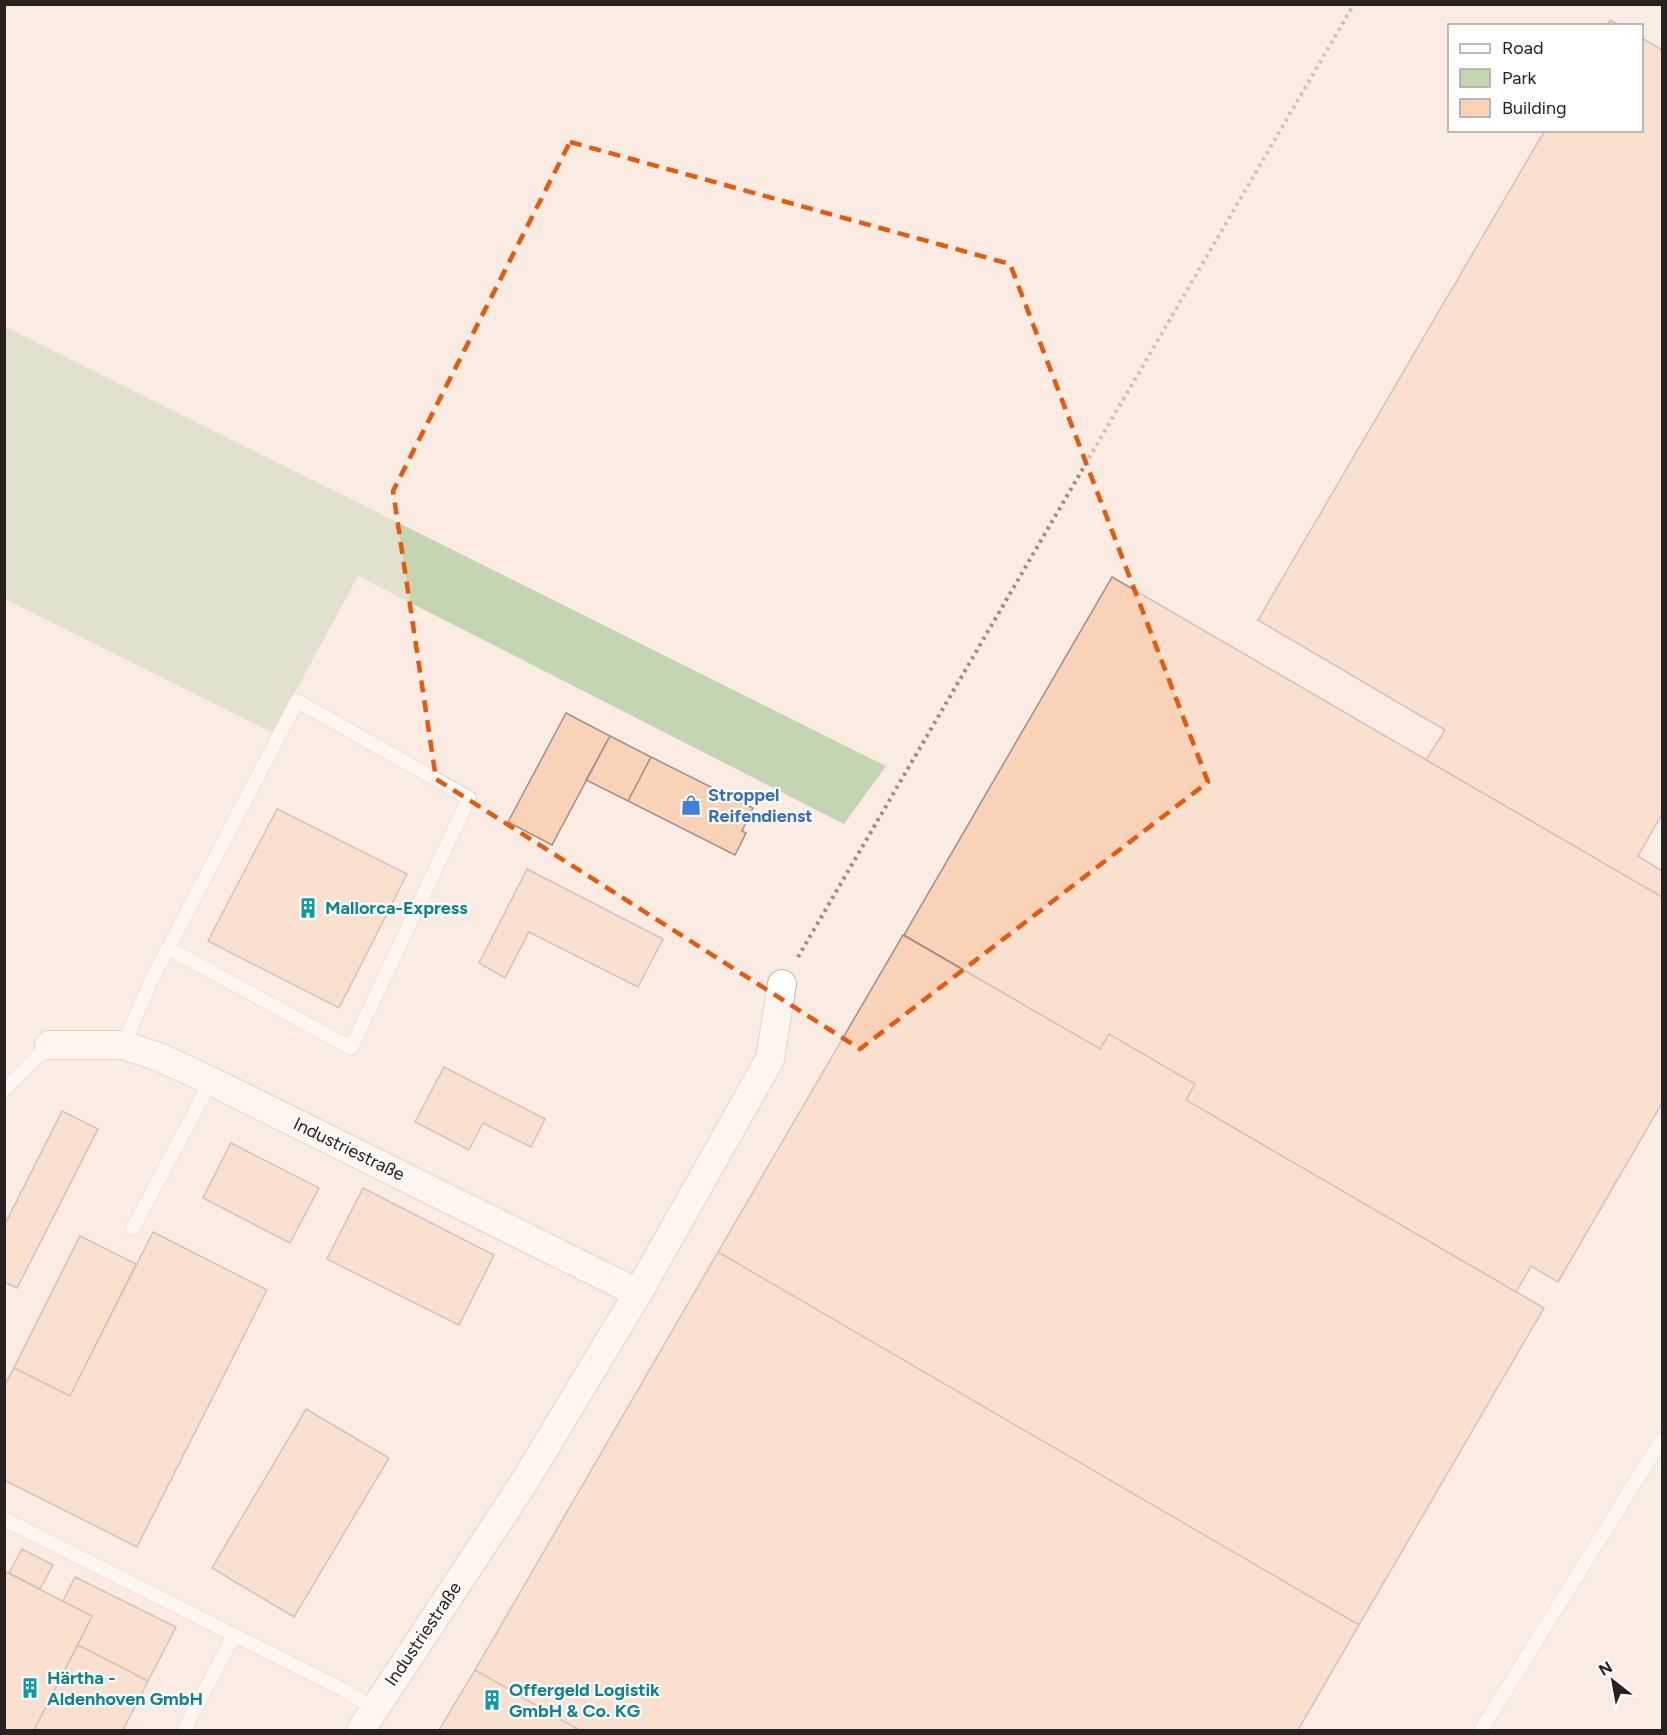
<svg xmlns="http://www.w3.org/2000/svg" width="1667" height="1735" viewBox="0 0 1667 1735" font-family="Figtree,sans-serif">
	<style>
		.green { fill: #c4d6b1 }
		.building { fill: #fad2b7; stroke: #9d9088; stroke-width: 1.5 }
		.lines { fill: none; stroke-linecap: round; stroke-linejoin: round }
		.lane-casing { stroke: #c5b7ae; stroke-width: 15 }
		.street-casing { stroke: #c5b7ae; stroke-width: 30 }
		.path { stroke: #968c86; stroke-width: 4; stroke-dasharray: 3 4.5; stroke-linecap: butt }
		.lane { stroke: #fff; stroke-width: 14 }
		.street { stroke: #fff; stroke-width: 28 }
		.marked { fill: none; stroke: #e8590c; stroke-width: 4.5; stroke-dasharray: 12 8; stroke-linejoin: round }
		.labels { text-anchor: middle; stroke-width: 4.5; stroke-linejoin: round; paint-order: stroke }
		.shop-label { font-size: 18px; font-weight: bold; fill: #366cbe; stroke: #fff; text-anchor: start }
		.culture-label { font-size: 18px; font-weight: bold; fill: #0d838f; stroke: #fff; text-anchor: start }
		.street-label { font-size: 18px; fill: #27221f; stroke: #fff }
	</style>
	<rect width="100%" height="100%" fill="#faece3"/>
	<path class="green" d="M 4,326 L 886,766 L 844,824 L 358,576 L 273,733 L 5,599 Z"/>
	<path class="building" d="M 1610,20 L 1620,26 L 1607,26 Z
		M 1642,38 L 1662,50 L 1662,814 L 1638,856 L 1662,871 L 1662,897 L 1426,760 L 1445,730 L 1258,620 L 1545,130 L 1642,130 Z
		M 1112,577 L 1662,897 L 1662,1103 L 1558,1282 L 1531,1266 L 1516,1292 L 1186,1100 L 1195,1084 L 1109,1034 L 1100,1049 L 904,935 Z
		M 566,713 L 610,736 L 552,845 L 508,822 Z
		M 610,736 L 651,757 L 628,801 L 586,780 Z
		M 651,757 L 753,808 L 742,831 L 746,833 L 735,855 L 628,801 Z
		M 277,809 L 407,874 L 339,1008 L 208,941 Z
		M 527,869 L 663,939 L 638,987 L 529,932 L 505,978 L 479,963 Z
		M 903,935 L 1100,1049 L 1109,1034 L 1195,1084 L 1186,1100 L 1544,1308 L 1359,1625 L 718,1252 Z
		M 444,1067 L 545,1119 L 531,1147 L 483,1123 L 469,1150 L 415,1122 Z
		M 62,1111 L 98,1129 L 17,1288 L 4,1282 L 4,1226 Z
		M 231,1143 L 319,1188 L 290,1243 L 203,1198 Z
		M 363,1188 L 494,1255 L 459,1325 L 327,1259 Z
		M 153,1232 L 267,1290 L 137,1547 L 4,1480 L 4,1386 L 14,1368 L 70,1396 Z
		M 80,1236 L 136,1264 L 70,1396 L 14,1368 Z
		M 718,1252 L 1359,1625 L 1298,1730 L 579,1730 L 475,1670 Z
		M 306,1409 L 389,1458 L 294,1617 L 212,1568 Z
		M 22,1549 L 53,1565 L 40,1589 L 9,1573 Z
		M 4,1571 L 92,1616 L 34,1730 L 4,1730 Z
		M 75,1577 L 176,1627 L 148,1681 L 78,1645 L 92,1616 L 63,1601 Z
		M 78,1645 L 148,1681 L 123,1730 L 34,1730 Z
		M 475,1670 L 579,1730 L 439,1730 Z"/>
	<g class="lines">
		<g class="lane-casing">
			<path id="lane" d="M 123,1045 L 152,979 L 297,701 L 469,798 L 351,1048 L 168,948
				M 4,1090 L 49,1045
				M 133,1228 L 211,1081
				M 4,1519 L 234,1635
				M 184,1730 L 234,1635 L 344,1690 L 374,1709
				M 1481,1730 L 1662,1439"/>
		</g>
		<g class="street-casing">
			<path id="street" d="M 49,1045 L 123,1045 L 159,1057 L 211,1081 L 638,1293
				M 361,1730 L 526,1479 L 638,1293 L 770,1059 L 782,984"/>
		</g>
		<path class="path" d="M 798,957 L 1354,4"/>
		<use href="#lane" class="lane"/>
		<use href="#street" class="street"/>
	</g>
	<path d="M0 0H1667V1735H0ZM 570,142 L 1010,264 L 1208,782 L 860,1049 L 436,779 L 393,491 Z" fill="#faece3" fill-opacity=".55" fill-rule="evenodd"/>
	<path class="marked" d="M 570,142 L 1010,264 L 1208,782 L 860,1049 L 436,779 L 393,491 Z"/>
	<defs>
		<g id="shop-bare" transform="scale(1.62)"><path d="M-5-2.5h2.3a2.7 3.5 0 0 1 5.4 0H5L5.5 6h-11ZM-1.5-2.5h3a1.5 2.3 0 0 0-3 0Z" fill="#3f7fe0" stroke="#fff" stroke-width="2.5" paint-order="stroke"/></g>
		<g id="building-bare" transform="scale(1.62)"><path d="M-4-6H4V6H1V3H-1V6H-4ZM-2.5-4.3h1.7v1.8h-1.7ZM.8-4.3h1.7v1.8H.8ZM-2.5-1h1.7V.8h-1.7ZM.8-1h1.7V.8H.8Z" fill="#0f9aa8" stroke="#fff" stroke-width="2.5" paint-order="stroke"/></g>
	</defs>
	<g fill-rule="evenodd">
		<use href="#shop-bare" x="691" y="805"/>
		<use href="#building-bare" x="308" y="908"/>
		<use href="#building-bare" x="30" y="1688"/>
		<use href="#building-bare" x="492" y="1700"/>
	</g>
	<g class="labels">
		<g class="shop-label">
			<text x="708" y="801">Stroppel<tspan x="708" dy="21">Reifendienst</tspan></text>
		</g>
		<g class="culture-label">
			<text x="325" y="914">Mallorca-Express</text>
			<text x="47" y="1684">Härtha -<tspan x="47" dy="21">Aldenhoven GmbH</tspan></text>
			<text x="509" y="1696">Offergeld Logistik<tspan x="509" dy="21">GmbH &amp; Co. KG</tspan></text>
		</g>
		<g class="street-label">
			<text transform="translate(349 1149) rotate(26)" y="6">Industriestraße</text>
			<text transform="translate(423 1634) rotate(-56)" y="6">Industriestraße</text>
		</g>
	</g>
	<rect width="1667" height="1735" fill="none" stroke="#27221f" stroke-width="12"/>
	<rect x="1448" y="24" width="195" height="108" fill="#ffffff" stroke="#a9a7a5" stroke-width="1.5"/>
	<rect x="1460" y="44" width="30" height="9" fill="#ffffff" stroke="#a9a7a5" stroke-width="1.5"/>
	<text x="1502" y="54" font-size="18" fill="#27221f">Road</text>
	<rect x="1460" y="69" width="30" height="18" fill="#c4d6b1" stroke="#a9a7a5" stroke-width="1.5"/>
	<text x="1502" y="84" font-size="18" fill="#27221f">Park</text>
	<rect x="1460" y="99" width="30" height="18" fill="#fad2b7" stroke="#a9a7a5" stroke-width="1.5"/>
	<text x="1502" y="114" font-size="18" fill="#27221f">Building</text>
	<g transform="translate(1613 1681) rotate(329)" stroke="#ffffff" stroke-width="4.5" paint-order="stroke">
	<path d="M0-4.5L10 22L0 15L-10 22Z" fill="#27221f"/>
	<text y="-9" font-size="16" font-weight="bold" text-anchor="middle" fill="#27221f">N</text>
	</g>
</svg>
